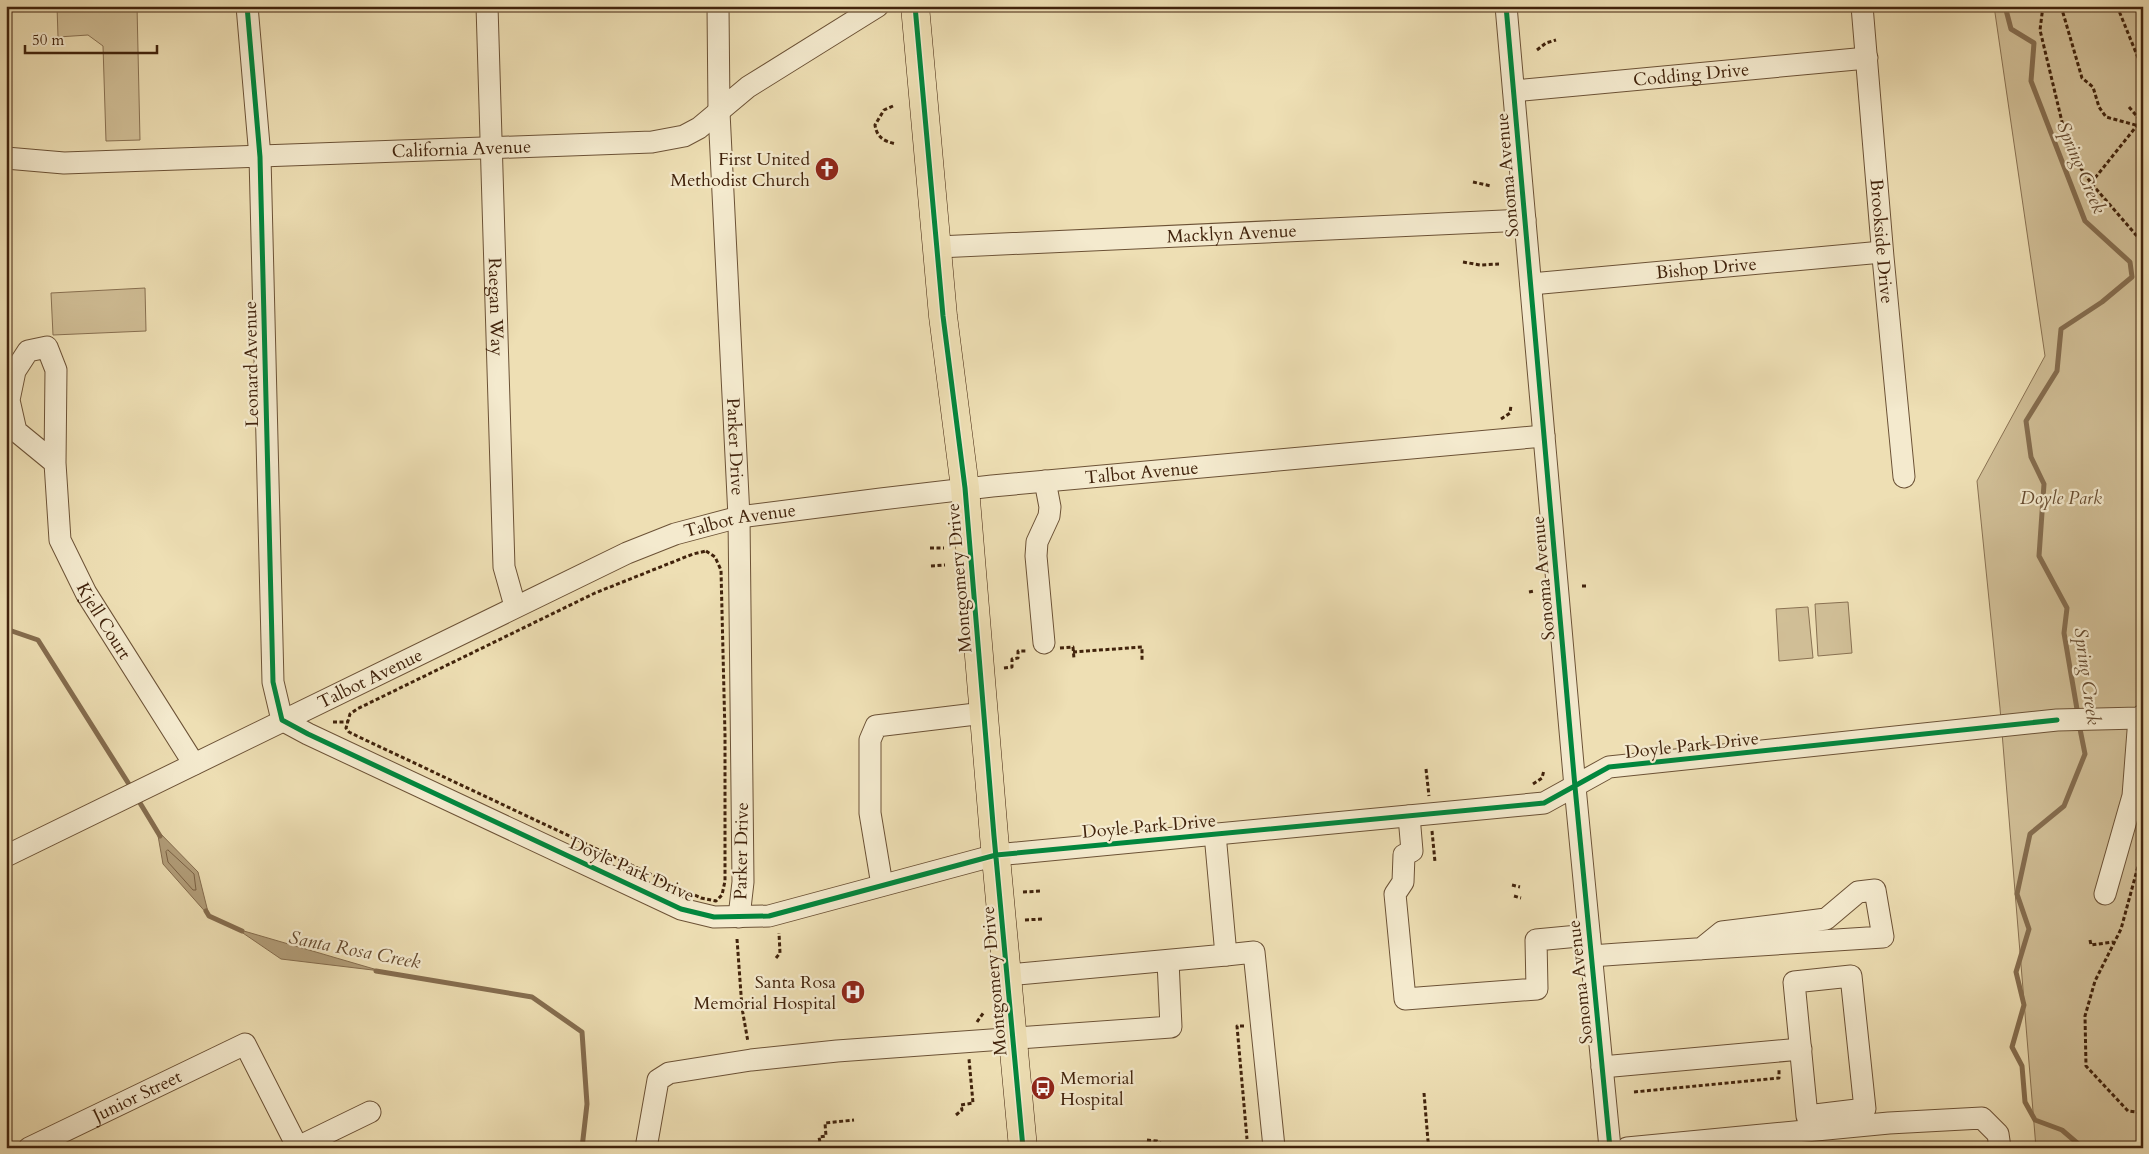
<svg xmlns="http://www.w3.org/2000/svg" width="2149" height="1154" viewBox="0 0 2149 1154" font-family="Cardo,serif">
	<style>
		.green { fill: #d1bf97; stroke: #897152 }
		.water { fill: #b39f7b; stroke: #856d4f }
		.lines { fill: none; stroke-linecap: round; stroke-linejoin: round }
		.shore { stroke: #7a6144; stroke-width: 1 }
		.stream { stroke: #856d4f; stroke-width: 5 }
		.minor-casing { stroke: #6c5236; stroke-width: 23 }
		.major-casing { stroke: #41230c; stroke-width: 29 }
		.path { stroke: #41230c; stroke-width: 3; stroke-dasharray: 4 2.5; stroke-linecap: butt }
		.minor { stroke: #f4eace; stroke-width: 21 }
		.major { stroke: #eedfb4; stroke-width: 28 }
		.cycleway-casing { stroke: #f4eace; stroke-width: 8 }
		.cycleway { stroke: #00873e; stroke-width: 5 }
		.labels { text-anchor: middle; stroke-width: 4.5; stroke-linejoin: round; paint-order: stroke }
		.street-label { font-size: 18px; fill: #41230c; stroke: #f4eace }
		.poi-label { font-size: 18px; fill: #41230c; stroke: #f4eace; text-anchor: end }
		.park-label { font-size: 18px; font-style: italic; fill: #654a2f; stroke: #f4eace }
		.water-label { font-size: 19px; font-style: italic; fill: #63482d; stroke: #f4eace }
	</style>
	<rect width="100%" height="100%" fill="#eedfb4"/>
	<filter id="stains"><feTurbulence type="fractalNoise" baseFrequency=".004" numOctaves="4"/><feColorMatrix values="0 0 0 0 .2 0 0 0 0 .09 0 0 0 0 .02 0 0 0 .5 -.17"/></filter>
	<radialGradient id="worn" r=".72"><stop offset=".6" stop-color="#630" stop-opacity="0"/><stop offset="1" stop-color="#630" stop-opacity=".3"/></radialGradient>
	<path class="green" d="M 57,6 L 137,6 L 140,140 L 106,141 L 103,46 L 88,35 L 58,37 Z
		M 1994,6 L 2143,6 L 2143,1148 L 2036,1148 L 2000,708 L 1977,481 L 2045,356 Z
		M 145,288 L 146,331 L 53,335 L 51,293 Z
		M 1848,602 L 1852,653 L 1818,656 L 1815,604 Z
		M 1808,607 L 1813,658 L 1779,661 L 1776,609 Z"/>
	<path class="water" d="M 157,830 L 198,872 L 209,916 L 163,864 Z
		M 237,929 L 381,971 L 281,959 Z"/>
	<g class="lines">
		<path class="shore" d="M 168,850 L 194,874 L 196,890 L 193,890 L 168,862 L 166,852 Z"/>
		<path class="stream" d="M 2005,6 L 2011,29 L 2034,43 L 2031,81 L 2085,221 L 2130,262 L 2132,277 L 2102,302 L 2061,329 L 2057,371 L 2026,421 L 2031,457 L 2044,484 L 2039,556 L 2067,608 L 2064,633 L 2078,715
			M 6,629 L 38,640 L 132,789
			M 2079,724 L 2085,754 L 2064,806 L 2030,834 L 2017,894 L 2029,929 L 2016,972 L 2024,1005 L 2012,1047 L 2022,1066 L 2025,1102 L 2035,1120 L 2062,1130 L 2083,1148
			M 137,798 L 160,836
			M 206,911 L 209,916 L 242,931
			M 376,971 L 532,997 L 582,1032 L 587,1104 L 582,1148"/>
		<g class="minor-casing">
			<g id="minor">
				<path d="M 247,6 L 260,157 L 273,682 L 282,720 L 308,734 L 681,909 L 714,917 L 769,916 L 996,855 L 1544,803 L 1609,767 L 2057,720 L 2139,718 L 2143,715"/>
				<path id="s1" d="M 487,6 L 504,567 L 515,606"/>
				<path id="s2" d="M 718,6 L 719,112 L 739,517 L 743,882 L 739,917"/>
				<path d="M 1506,6 L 1575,787 L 1610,1148"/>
				<path id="s3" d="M 1862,6 L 1883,257 L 1904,477"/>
				<path id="s4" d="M 1514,91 L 1867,58"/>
				<path id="s5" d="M 6,158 L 64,163 L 652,142 L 684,136 L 699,128 L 748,87 L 878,6"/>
				<path id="s6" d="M 938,247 L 1525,220"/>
				<path id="s7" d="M 1531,284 L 1882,252"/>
				<path id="s8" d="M 55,463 L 16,431 L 9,400 L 15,371 L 28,351 L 47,347 L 56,370 L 55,463 L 60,540 L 86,593 L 194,764"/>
				<path d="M 1044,643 L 1036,556 L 1037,542 L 1049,516 L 1050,507 L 1045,481"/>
				<path d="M 1409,816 L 1412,851 L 1404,855 L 1403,882 L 1395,894 L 1405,999 L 1537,989 L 1536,940 L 1589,935"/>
				<path id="s9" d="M 6,856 L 627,553 L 675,534 L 739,517 L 881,499 L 992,486 L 1544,436"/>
				<path d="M 882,885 L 870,813 L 870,740 L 876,726 L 984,713"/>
				<path d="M 2105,894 L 2133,796 L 2139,718"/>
				<path d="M 1226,955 L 1254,952 L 1274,1147 L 1272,1148"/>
				<path d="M 1591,956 L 1619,954 L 1883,937 L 1875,890 L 1858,892 L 1826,919 L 1722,932 L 1701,949"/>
				<path d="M 1007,975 L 1226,955 L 1215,834"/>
				<path d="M 1851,976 L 1865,1109 L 1807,1116 L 1794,982 Z"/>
				<path d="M 1602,1067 L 1801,1049"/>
				<path d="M 298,1147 L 370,1112"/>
				<path id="s10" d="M 29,1148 L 245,1044 L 298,1148"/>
				<path d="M 646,1148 L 658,1080 L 669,1073 L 751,1060 L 837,1051 L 1171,1027 L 1168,961"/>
				<path d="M 1627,1148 L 1889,1123 L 1982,1118 L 1998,1134 L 2000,1148"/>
			</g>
		</g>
		<g class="major-casing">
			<path id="major" d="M 915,6 L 943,316 L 965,488 L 994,836 L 1023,1148"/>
		</g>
		<path class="path" d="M 2043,6 L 2040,30 L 2069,151 L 2091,183 L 2143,243
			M 2061,6 L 2082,78 L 2093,87 L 2099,107 L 2106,117 L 2143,127
			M 2117,6 L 2141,65 L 2143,82
			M 1537,50 L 1546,43 L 1556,40
			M 893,106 L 884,110 L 875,125 C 877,138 884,141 896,144
			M 2129,107 L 2141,121
			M 1473,182 L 1491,186
			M 2091,183 L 2143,118
			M 1463,262 L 1480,265 L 1499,264
			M 1501,419 L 1510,413 L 1511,405
			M 2143,479 L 2141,514 L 2143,519
			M 930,548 L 944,548
			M 706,551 L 715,557 L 721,570 L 725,735 L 725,881 L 722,895 L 716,901 L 701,898 L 357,736 L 349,732 L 346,728 L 350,714 L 357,709 L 595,593 L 693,554 Z
			M 931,566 L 945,565
			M 1582,586 L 1587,586
			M 1529,592 L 1534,591
			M 1060,648 L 1073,647 L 1074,659
			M 1073,652 L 1142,647 L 1142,661
			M 1004,668 L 1012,667 L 1012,659 L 1018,658 L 1018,651 L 1027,651
			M 333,722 L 347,722
			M 1426,769 L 1429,796
			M 1533,784 L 1542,778 L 1544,770
			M 1432,831 L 1435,862
			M 2143,848 L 2121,929 L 2095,981 L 2085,1016 L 2086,1066 L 2128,1111 L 2143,1113
			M 1512,885 L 1520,887
			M 1023,892 L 1042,891
			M 1514,896 L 1521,898
			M 1025,920 L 1042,919
			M 737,939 L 742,1008 L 748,1042
			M 2090,940 L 2091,945 L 2113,942
			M 776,958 L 780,953 L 779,933
			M 977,1022 L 984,1012
			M 1244,1026 L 1237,1026 L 1247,1139
			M 1634,1092 L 1779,1078 L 1779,1069
			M 1424,1093 L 1428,1141 L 1431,1148
			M 956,1115 L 962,1110 L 961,1105 L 973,1103 L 969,1059
			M 1147,1140 L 1157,1141 L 1168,1148
			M 821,1148 L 819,1137 L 826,1136 L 825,1123 L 854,1120"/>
		<use href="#minor" class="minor"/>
		<use href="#major" class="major"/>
		<g class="cycleway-casing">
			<path id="cycleway" d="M 247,6 L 260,157 L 273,682 L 282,720 L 308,734 L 681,909 L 714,917 L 769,916 L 996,855 L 1544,803 L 1609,767 L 2057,720
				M 915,6 L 943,316 L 965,488 L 994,836 L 1023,1148
				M 1506,6 L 1575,787 L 1610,1148"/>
		</g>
		<use href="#cycleway" class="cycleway"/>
	</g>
	<defs>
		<g id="church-disc" transform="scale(1.25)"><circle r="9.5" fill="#8f2418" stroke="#f4eace"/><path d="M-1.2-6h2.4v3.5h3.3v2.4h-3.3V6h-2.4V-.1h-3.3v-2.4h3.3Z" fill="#fff"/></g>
		<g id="hospital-disc" transform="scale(1.25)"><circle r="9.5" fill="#8f2418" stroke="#f4eace"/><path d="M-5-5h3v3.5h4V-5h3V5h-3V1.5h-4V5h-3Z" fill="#fff"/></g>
		<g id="bus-disc" transform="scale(1.25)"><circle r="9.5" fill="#8f2418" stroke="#f4eace"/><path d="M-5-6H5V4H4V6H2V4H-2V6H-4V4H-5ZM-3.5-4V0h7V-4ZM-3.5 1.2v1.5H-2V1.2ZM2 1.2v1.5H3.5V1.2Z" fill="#fff"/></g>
	</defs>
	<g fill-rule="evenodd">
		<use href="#church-disc" x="827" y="169"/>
		<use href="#hospital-disc" x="853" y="992"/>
		<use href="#bus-disc" x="1043" y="1088"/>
	</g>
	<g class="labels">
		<g class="street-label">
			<text dy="6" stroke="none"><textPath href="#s4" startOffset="178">Codding Drive</textPath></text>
			<text dy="6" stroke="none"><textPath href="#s5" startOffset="456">California Avenue</textPath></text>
			<text transform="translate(1507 175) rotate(-95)" y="6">Sonoma Avenue</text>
			<text dy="6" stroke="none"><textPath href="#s6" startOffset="294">Macklyn Avenue</textPath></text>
			<text dy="6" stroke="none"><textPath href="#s3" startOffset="236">Brookside Drive</textPath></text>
			<text dy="6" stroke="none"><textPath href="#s7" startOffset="176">Bishop Drive</textPath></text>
			<text dy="6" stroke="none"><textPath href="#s1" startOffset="301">Raegan Way</textPath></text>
			<text transform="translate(251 364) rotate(-91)" y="6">Leonard Avenue</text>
			<text dy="6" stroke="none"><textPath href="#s2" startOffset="441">Parker Drive</textPath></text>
			<text dy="6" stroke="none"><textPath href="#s9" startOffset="1214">Talbot Avenue</textPath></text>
			<text dy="6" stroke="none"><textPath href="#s9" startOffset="809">Talbot Avenue</textPath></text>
			<text transform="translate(959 578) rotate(-95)" y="6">Montgomery Drive</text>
			<text transform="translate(1543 578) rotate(-95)" y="6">Sonoma Avenue</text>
			<text dy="6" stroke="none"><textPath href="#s8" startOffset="442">Kjell Court</textPath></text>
			<text dy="6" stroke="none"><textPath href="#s9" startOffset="405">Talbot Avenue</textPath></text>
			<text transform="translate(1692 745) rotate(-6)" y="6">Doyle Park Drive</text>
			<text transform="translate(1149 826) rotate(-5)" y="6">Doyle Park Drive</text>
			<text transform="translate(741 851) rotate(-89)" y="6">Parker Drive</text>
			<text transform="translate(632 869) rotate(24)" y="6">Doyle Park Drive</text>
			<text transform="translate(994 981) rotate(-95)" y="6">Montgomery Drive</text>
			<text transform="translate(1580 982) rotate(-96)" y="6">Sonoma Avenue</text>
			<text dy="6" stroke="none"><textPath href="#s10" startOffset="120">Junior Street</textPath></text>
		</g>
		<g class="poi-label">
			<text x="810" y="165">First United<tspan x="810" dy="21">Methodist Church</tspan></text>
			<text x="836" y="988">Santa Rosa<tspan x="836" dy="21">Memorial Hospital</tspan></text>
			<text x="1060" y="1084" text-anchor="start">Memorial<tspan x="1060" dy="21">Hospital</tspan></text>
		</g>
		<g class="park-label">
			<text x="2061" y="504">Doyle Park</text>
		</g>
		<g class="water-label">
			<text transform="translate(2082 167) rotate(67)" y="7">Spring Creek</text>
			<text transform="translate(2088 676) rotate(82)" y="7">Spring Creek</text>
			<text transform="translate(355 949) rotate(11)" y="7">Santa Rosa Creek</text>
		</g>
	</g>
	<rect width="2149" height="1154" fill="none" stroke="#eedfb4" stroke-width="25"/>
	<rect x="8" y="8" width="2134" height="1139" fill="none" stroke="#41230c" stroke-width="2.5"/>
	<rect x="12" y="12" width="2124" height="1129" fill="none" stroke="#41230c"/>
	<path d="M25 45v8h132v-8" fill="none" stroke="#41230c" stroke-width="2.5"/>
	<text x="32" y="45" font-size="15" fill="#41230c" stroke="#f4eace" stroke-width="4" paint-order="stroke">50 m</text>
	<rect width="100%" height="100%" filter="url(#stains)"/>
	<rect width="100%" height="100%" fill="url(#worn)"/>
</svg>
